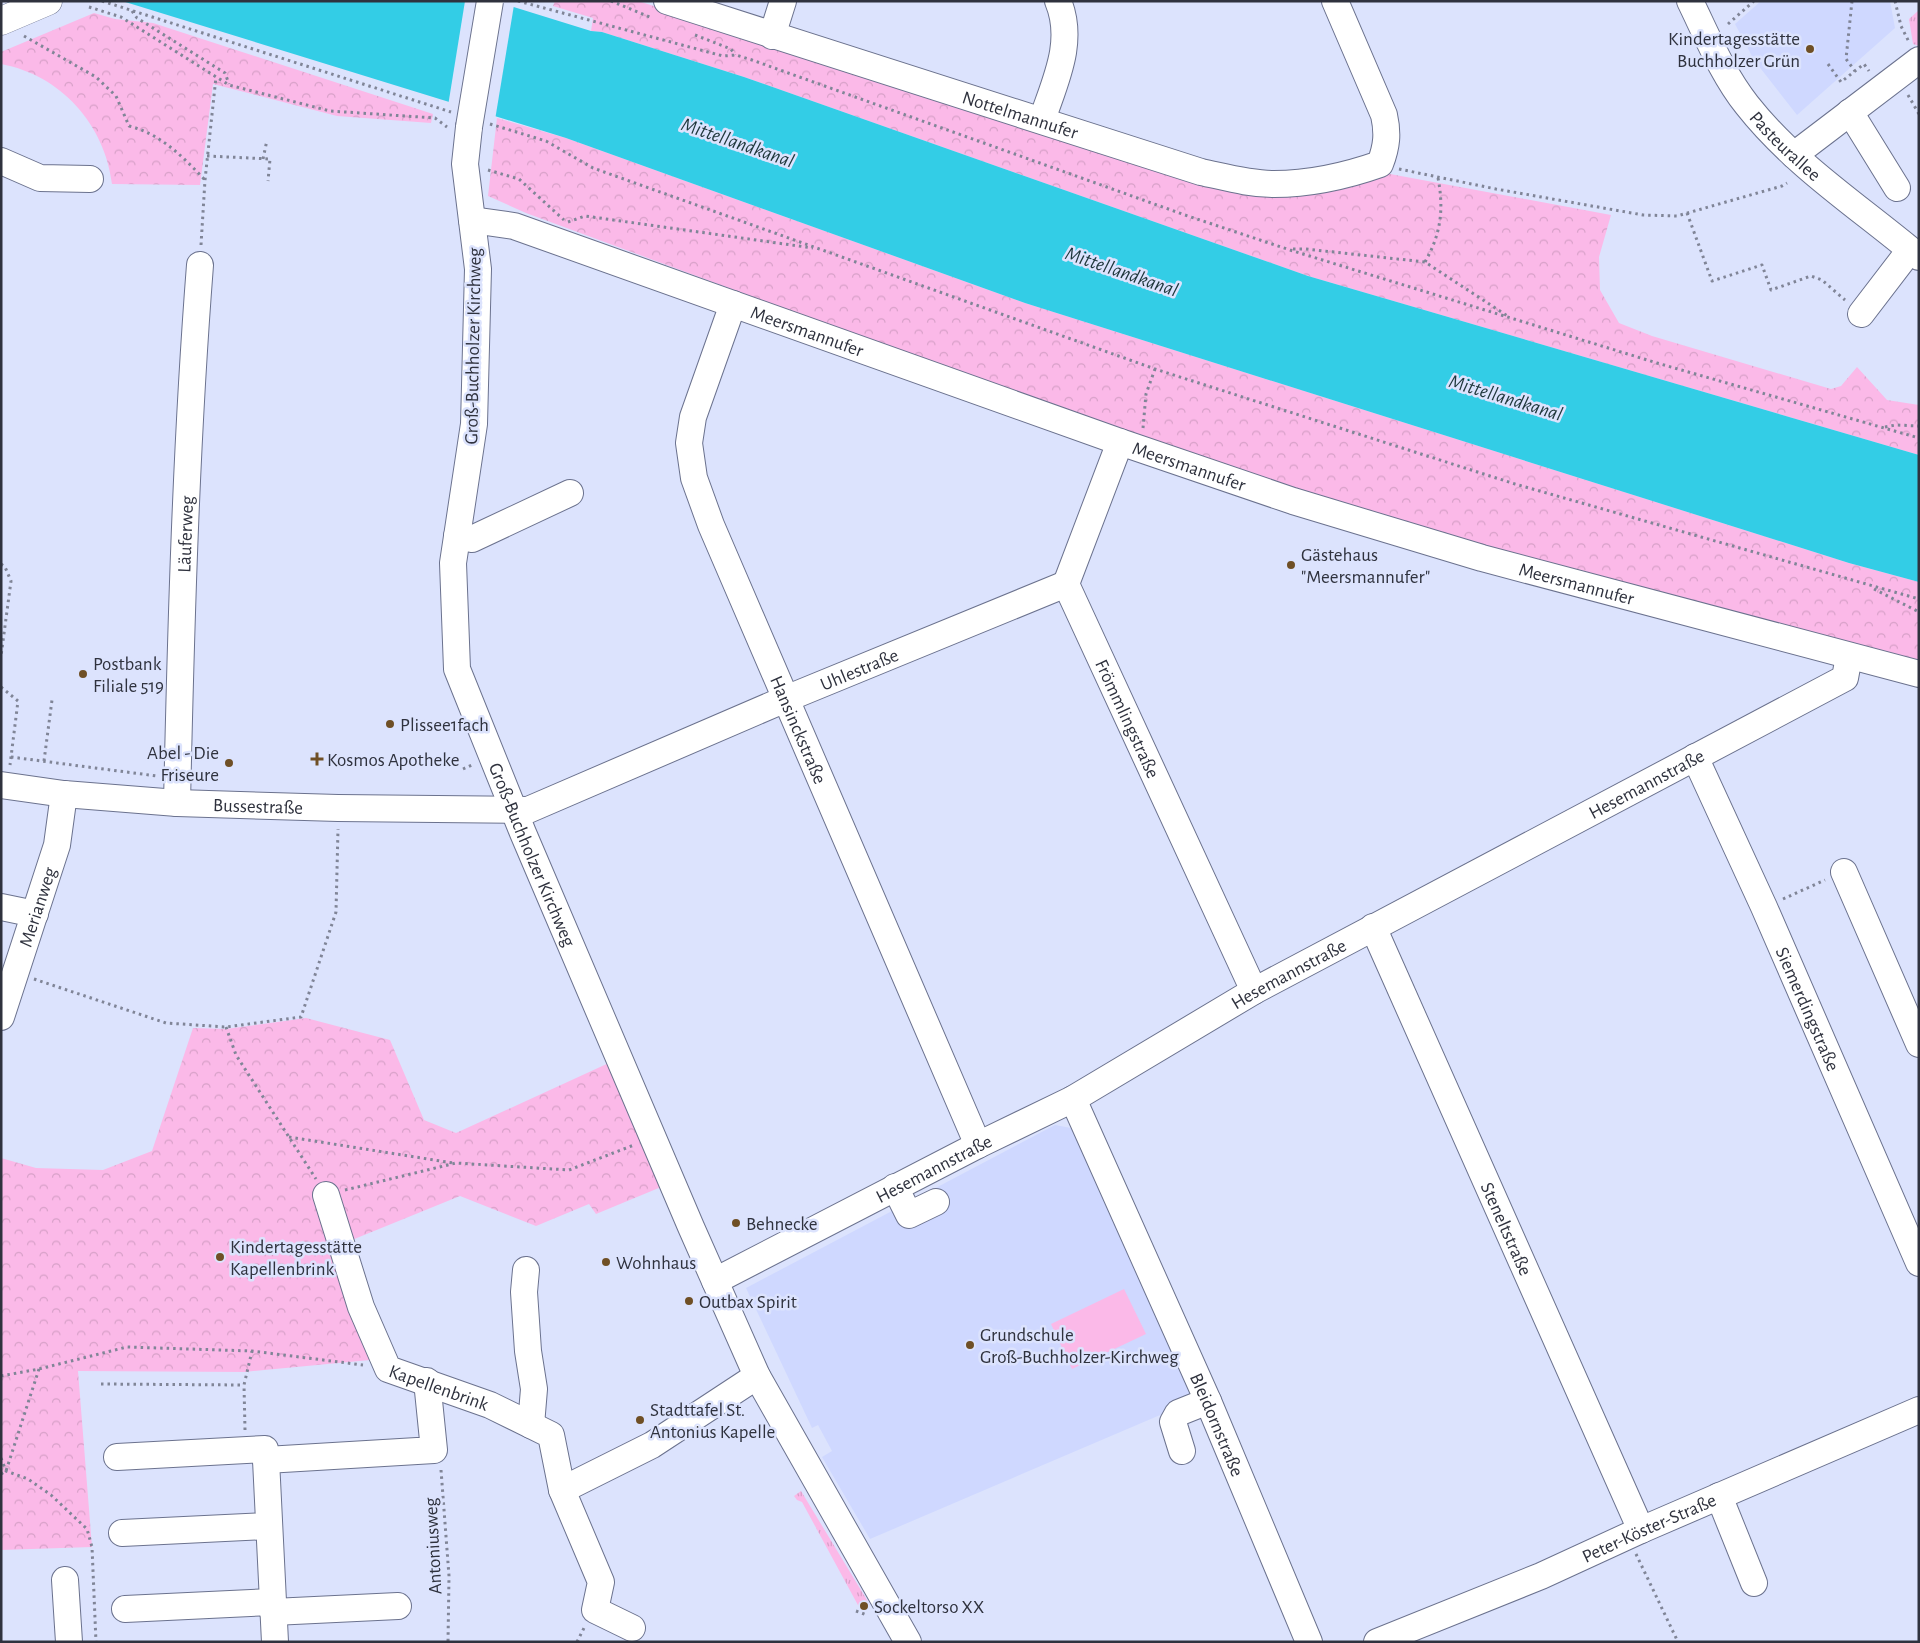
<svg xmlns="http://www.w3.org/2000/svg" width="1920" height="1643" viewBox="0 0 1920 1643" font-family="'Alegreya Sans',sans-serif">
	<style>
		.built { fill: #cfd8ff }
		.grass { fill: url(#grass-tufts) }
		.forest { fill: url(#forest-crowns) }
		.garden { fill: #fbb9e8 }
		.water { fill: #33cde6 }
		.pier { fill: #dce3fd }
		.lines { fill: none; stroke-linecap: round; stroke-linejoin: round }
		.minor-casing { stroke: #6b728e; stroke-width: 28 }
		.major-casing { stroke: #6b728e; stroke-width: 29 }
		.path { stroke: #808597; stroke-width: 3; stroke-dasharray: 2.5 4; stroke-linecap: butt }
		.minor { stroke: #fff; stroke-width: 26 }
		.major { stroke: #fff; stroke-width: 28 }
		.minor-bridge-casing { stroke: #6b728e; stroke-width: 28; stroke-linecap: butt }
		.minor-bridge { stroke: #fff; stroke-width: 26 }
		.poi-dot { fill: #6f4f25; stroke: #dce3fd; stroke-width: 2 }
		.labels { text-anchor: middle; stroke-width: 5; stroke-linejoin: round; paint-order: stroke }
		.poi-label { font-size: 19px; fill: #2f323e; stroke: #dce3fd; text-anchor: start }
		.street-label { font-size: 19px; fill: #2f323e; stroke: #dce3fd }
		.water-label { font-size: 20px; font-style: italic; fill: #1e363b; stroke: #dce3fd }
	</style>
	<defs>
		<pattern id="grass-tufts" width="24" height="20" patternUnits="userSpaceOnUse" patternTransform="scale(1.25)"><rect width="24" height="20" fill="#fbb9e8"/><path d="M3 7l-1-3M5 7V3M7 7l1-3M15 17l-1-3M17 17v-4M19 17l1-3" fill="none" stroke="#d7a0c8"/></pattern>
		<pattern id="forest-crowns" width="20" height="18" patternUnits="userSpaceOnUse" patternTransform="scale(1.25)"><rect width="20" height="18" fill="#fbb9e8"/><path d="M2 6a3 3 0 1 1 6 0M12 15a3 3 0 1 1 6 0" fill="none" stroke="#d7a0c8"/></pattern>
	</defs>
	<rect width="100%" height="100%" fill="#dce3fd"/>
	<path class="built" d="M 1761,1 L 1890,1 L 1895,28 L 1797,115 L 1754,60 L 1735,24 Z
		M 1055,1125 L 1071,1128 L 1193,1401 L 870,1539 L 822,1457 L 832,1451 L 818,1425 L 812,1428 L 746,1288 Z"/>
	<path class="grass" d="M 1919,10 L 1919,46 L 1913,44 L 1909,19 Z
		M 801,1491 L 870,1605 L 859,1607 L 802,1502 L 797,1500 L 794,1496 Z"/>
	<path class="forest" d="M 555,1 L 638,1 L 1198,179 L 1390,174 L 1611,215 L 1599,257 L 1600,290 L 1619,323 L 1652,336 L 1831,389 L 1841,386 L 1857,367 L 1887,400 L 1919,405 L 1919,455 L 1308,276 L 744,77 L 602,32 L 591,31 L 593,18 L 553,6 Z
		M 94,13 L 115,19 L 153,23 L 433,114 L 431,123 L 337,116 L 213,84 L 200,185 L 112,184 C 105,125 61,75 1,64 L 1,52 Z
		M 497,118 L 566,138 L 1025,303 L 1849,563 L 1919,582 L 1919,666 L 1463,543 L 1070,414 L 526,213 L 488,196 Z
		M 306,1018 L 390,1040 L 424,1120 L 456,1133 L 611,1062 L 666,1185 L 596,1214 L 589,1204 L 536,1226 L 460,1196 L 347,1242 L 391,1358 L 244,1372 L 78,1371 L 92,1547 L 1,1550 L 1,1158 L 36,1168 L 103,1170 L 152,1151 L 193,1028 L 226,1029 Z"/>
	<path class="garden" d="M 1124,1289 L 1146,1334 L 1072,1369 L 1051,1324 Z"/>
	<path class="water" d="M 122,1 L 494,1 L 591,31 L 602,32 L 744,77 L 1308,276 L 1919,455 L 1919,582 L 1849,563 L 1025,303 L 566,138 Z"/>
	<path class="pier" d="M 465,1 L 502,1 L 514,5 L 495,120 L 448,106 Z"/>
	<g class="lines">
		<g class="minor-casing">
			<g id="minor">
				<path id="s1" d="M 667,1 L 1201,172 C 1225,177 1249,184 1274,184 C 1310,184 1346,176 1380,164 C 1387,146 1388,133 1384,115 L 1335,1"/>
				<path id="s2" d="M 1690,1 C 1707,36 1723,75 1747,105 C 1795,166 1861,208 1919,257"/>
				<path d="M 772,36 L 783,1"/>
				<path d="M 1850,112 L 1897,188"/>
				<path d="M 1042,120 C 1055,81 1075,42 1058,1"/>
				<path id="s3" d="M 469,127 L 465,164 L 478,269 L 474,424 L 453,563 L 457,669 L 523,833 L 691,1227 L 757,1376 L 908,1642"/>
				<path d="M 1794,155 L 1919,60"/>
				<path d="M 1,161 L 40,178 L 90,179"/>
				<path id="s4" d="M 472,220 L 514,226 L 1120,442 L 1293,501 L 1482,558 L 1919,674"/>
				<path id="s5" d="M 733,304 L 693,417 L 689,443 L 694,478 L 711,525 L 978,1145"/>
				<path d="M 1861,314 L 1910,250"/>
				<path id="s6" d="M 1120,442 L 1066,584 L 1254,991"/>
				<path d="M 457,536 L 472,539 L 570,493"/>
				<path id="s7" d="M 1695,757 L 1764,907 L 1919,1263"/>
				<path id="s8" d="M 1,785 L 64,794 L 177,803 L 338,808 L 528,810 L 788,698 L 1066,584"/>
				<path id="s9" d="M 177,803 C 181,623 186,445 200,265"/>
				<path d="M 1844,872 L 1919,1044"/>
				<path d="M 1,907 L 35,914"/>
				<path id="s10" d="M 1373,927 L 1641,1530"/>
				<path id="s11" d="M 1,1017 L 57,845 L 64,794"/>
				<path id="s12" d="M 1073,1099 L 1208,1401 L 1309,1642"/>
				<path d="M 895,1187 L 909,1215 L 936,1202"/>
				<path id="s13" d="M 326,1195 L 361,1307 L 388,1369 L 490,1405 L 551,1435 L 562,1490 L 601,1582 L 595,1610 L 632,1628"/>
				<path d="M 526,1270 L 524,1292 L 528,1351 L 534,1389 L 531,1425"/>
				<path id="s14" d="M 715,1281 L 978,1145 L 1073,1099 L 1254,991 L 1845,678 L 1849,656"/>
				<path d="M 1182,1451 L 1173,1422 L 1178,1413 L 1208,1401"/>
				<path d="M 117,1457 L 265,1449 L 266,1460"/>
				<path d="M 562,1490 L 652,1445 L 757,1376"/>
				<path d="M 1719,1496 L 1754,1583"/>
				<path d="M 122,1533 L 268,1526"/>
				<path d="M 65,1580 L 69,1642"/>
				<path d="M 125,1609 L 272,1602"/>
				<path d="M 273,1612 L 398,1606"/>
				<path d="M 275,1642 L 266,1460 L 434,1450 L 427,1381"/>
				<path id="s15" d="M 1377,1642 L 1541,1576 L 1641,1530 L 1919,1410"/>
			</g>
		</g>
		<g class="major-casing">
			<path id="major" d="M 1,21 L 48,1"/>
		</g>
		<path class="path" d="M 102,1 L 451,112
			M 518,1 L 723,56 L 736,55 L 752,60 L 1185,215 L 1290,250 L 1657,363 L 1919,438
			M 611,1 L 652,18
			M 1852,1 L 1846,59 L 1855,71
			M 1895,1 L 1901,26 L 1909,42
			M 89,7 L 121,17 L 229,85 L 330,111 L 435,118 L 447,127
			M 132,11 L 137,18 L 225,73 L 229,84
			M 1728,24 L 1754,1
			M 695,35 L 731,49 L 735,55
			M 24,36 L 96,77 L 116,96 L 129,126 C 161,134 183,157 205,180
			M 1828,64 L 1841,82 L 1864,64 L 1869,71
			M 1908,95 L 1919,114
			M 490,124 L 546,141 L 593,168 L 1155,369 L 1515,484 L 1919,599
			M 207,156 L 270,159 L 268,181
			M 263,159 L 267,140
			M 1399,169 L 1496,189 L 1643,215 L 1677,216 L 1782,186 L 1787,183
			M 488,170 L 519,179 L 564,220
			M 1687,213 L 1712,281 L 1762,265 L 1771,290 L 1811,276 L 1822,280 L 1845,300
			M 568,222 L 585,216 L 813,248
			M 201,245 L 205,180 L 216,77
			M 1293,249 L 1306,249 L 1425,262 L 1509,317
			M 1425,262 C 1441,234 1444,209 1438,178
			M 1885,427 L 1896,425 L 1919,426
			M 1143,428 L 1146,394 L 1155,369
			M 1,564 L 5,567 L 11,581 L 1,656
			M 1874,589 L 1919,612
			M 1,687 L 18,701 L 10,765
			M 11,757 L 157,776
			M 44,761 L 52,700
			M 463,769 L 474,764
			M 1783,899 L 1825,880
			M 34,979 L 166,1023 L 226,1027 L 301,1017 L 336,912 L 338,829
			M 226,1027 L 236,1055 L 316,1179
			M 289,1137 L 453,1163
			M 345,1190 L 456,1163 L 569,1170 L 634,1145
			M 1,1376 L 39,1369 L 127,1347 L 252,1351 L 363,1365
			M 101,1384 L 244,1385
			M 245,1430 L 244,1385 L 252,1351
			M 1,1458 L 6,1471 L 28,1479 L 51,1495 L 87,1529 L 92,1547 L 96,1642
			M 441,1470 L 449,1576 L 448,1642
			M 1,1474 L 6,1471 L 39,1369
			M 1636,1554 L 1678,1642
			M 856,1611 L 867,1615
			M 577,1642 L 584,1628"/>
		<use href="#minor" class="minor"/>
		<use href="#major" class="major"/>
		<g class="minor-bridge-casing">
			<path id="minor-bridge" d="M 469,127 L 490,1"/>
		</g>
		<use href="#minor-bridge" class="minor-bridge"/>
	</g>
	<g class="poi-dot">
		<circle cx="1810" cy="49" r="5"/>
		<circle cx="1291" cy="565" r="5"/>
		<circle cx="83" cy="674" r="5"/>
		<circle cx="390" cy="724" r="5"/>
		<path d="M314.5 751.5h5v5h5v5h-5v5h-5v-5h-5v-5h5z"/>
		<circle cx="229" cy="763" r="5"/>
		<circle cx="736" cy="1223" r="5"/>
		<circle cx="220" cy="1257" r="5"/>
		<circle cx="606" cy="1262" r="5"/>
		<circle cx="689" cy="1301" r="5"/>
		<circle cx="970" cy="1345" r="5"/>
		<circle cx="640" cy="1420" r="5"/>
		<circle cx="864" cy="1606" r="5"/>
	</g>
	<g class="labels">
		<g class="poi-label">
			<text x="1800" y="45" text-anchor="end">Kindertagesstätte<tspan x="1800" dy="22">Buchholzer Grün</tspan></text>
			<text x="1301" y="561">Gästehaus<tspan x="1301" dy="22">"Meersmannufer"</tspan></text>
			<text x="93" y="670">Postbank<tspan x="93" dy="22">Filiale 519</tspan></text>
			<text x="400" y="731">Plissee1fach</text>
			<text x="219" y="759" text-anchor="end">Abel - Die<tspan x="219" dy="22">Friseure</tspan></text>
			<text x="327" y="766">Kosmos Apotheke</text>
			<text x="746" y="1230">Behnecke</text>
			<text x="230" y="1253">Kindertagesstätte<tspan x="230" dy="22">Kapellenbrink</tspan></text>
			<text x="616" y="1269">Wohnhaus</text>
			<text x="699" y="1308">Outbax Spirit</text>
			<text x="980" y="1341">Grundschule<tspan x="980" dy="22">Groß-Buchholzer-Kirchweg</tspan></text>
			<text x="650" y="1416">Stadttafel St.<tspan x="650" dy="22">Antonius Kapelle</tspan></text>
			<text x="874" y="1613">Sockeltorso XX</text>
		</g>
		<g class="street-label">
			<text dy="7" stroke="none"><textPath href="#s1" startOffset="371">Nottelmannufer</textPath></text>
			<text dy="7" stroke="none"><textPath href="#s2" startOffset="175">Pasteurallee</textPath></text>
			<text dy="7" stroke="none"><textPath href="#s4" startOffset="354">Meersmannufer</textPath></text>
			<text transform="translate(472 346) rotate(-89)" y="7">Groß-Buchholzer Kirchweg</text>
			<text dy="7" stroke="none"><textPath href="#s4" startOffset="759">Meersmannufer</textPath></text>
			<text dy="7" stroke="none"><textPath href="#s9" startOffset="269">Läuferweg</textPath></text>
			<text dy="7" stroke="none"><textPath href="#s4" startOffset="1164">Meersmannufer</textPath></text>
			<text dy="7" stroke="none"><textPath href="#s8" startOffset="888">Uhlestraße</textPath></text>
			<text dy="7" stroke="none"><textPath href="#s6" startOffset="300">Frömmlingstraße</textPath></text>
			<text dy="7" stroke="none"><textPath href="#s5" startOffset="454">Hansinckstraße</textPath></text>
			<text dy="7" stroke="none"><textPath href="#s14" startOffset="1056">Hesemannstraße</textPath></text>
			<text dy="7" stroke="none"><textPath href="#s8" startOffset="258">Bussestraße</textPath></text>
			<text dy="7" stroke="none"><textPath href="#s3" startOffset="745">Groß-Buchholzer Kirchweg</textPath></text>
			<text dy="7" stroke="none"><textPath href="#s11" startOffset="116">Merianweg</textPath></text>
			<text dy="7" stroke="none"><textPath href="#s14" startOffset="651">Hesemannstraße</textPath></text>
			<text dy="7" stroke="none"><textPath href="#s7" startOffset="276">Siemerdingstraße</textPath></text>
			<text dy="7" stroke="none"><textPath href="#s14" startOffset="246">Hesemannstraße</textPath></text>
			<text dy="7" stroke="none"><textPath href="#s10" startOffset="330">Steneltstraße</textPath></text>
			<text dy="7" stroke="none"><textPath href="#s13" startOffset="239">Kapellenbrink</textPath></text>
			<text dy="7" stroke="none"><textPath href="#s12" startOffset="356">Bleidornstraße</textPath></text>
			<text dy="7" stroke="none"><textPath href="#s15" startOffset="295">Peter-Köster-Straße</textPath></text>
			<text transform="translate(432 1546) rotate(-93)" y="7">Antoniusweg</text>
		</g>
		<g class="water-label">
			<text transform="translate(738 142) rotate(19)" y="7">Mittellandkanal</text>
			<text transform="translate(1122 271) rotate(19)" y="7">Mittellandkanal</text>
			<text transform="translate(1506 397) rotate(17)" y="7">Mittellandkanal</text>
		</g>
	</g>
	<rect width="1920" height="1643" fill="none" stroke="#2f323e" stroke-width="5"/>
</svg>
